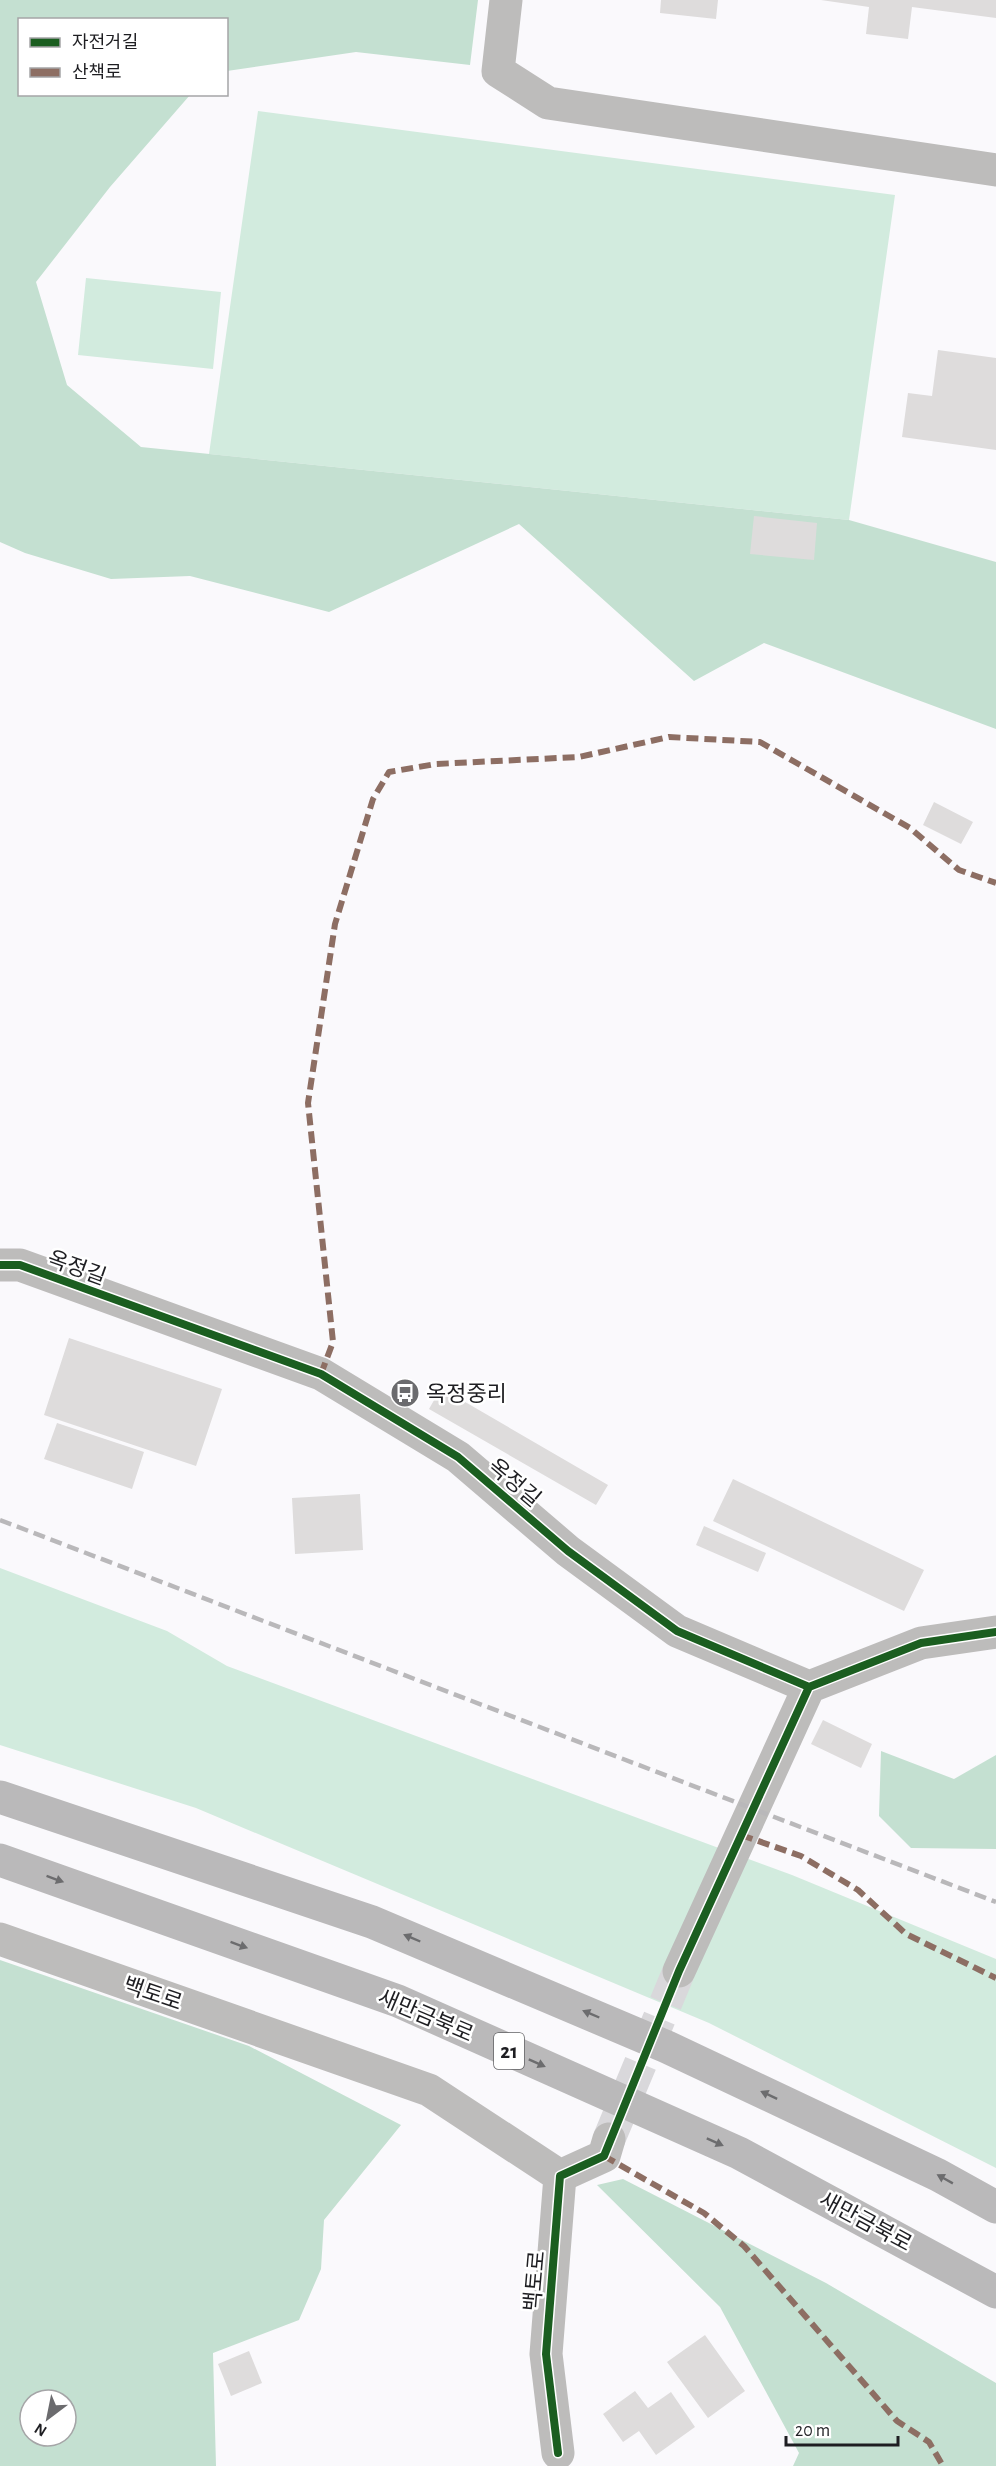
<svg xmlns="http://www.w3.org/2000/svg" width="996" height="2466" viewBox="0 0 996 2466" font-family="'Alegreya Sans','Noto Sans KR',sans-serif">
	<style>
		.green { fill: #d2ebde }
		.forest { fill: #c4e0d1; fill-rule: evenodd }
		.building { fill: #dedcdc }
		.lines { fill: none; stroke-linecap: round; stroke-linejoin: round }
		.minor-tunnel { stroke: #d9d8db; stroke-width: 33; stroke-dasharray: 33 16; stroke-linecap: butt }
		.minor { stroke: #bdbcbb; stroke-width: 33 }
		.highway { stroke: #bab9ba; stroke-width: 33 }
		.rail { stroke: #b9b8ba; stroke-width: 4.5; stroke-dasharray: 12 6; stroke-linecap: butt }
		.quiet { stroke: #8d6e63; stroke-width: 6; stroke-dasharray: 12 6; stroke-linecap: butt }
		.cycleway-casing { stroke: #fff; stroke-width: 11 }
		.cycleway { stroke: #1b5e20; stroke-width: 8 }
		.oneway { fill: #6c6c6e }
		.labels { text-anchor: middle; stroke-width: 5; stroke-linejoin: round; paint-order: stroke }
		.shield { fill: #fff; stroke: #626264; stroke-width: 1.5 }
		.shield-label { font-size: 21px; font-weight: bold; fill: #1e1e22 }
		.street-label { font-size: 22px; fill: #1e1e22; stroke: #fff }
		.poi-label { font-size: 22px; fill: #1e1e22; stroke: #fff; text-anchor: start }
	</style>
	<rect width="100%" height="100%" fill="#faf9fc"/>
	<path class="green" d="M 258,111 L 895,195 L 849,520 L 209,454 Z
		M 86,278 L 221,292 L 213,369 L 78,355 Z
		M 0,1568 L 167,1631 L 227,1666 L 792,1875 L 996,1959 L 996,2168 L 709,2023 L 196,1808 L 0,1745 Z"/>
	<path class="forest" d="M 0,0 L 478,0 L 470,65 L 356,52 L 227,71 L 226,20 L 20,20 L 20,94 L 190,95 L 110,187 L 36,282 L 67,385 L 141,447 L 849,520 L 996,562 L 996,729 L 764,643 L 694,681 L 519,524 L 329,612 L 190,576 L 111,579 L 25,553 L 0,542 Z
		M 881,1751 L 954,1779 L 996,1755 L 996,1849 L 911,1848 L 879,1816 Z
		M 0,1960 L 249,2046 L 401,2125 L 324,2220 L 321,2269 L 299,2320 L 213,2353 L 216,2466 L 0,2466 ZM 30,2400 L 66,2400 L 66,2436 L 30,2436 Z
		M 623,2179 L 826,2283 L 996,2383 L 996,2466 L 793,2466 L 799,2453 L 720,2307 L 597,2185 Z"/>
	<path class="building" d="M 661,0 L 718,0 L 716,19 L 660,13 Z
		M 821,0 L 996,0 L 996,18 L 912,7 L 908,39 L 866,34 L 869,7 Z
		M 938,350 L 996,358 L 996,450 L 902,437 L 908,393 L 932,396 Z
		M 754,516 L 817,523 L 814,560 L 750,554 Z
		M 934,802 L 973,822 L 961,844 L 923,825 Z
		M 69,1338 L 222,1389 L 196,1466 L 44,1415 Z
		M 441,1388 L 608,1485 L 596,1505 L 429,1409 Z
		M 57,1423 L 144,1452 L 132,1489 L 44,1459 Z
		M 733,1479 L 924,1570 L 904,1611 L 713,1521 Z
		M 360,1494 L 363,1550 L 295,1554 L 292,1498 Z
		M 704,1526 L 766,1553 L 758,1572 L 696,1545 Z
		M 823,1720 L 872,1744 L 861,1768 L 811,1744 Z
		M 705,2335 L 745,2391 L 708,2418 L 667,2362 Z
		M 249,2351 L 262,2383 L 231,2396 L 218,2364 Z
		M 635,2391 L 648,2408 L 671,2392 L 695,2427 L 656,2455 L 639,2431 L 623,2442 L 603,2414 Z"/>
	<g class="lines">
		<path class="minor-tunnel" d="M 609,2139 L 679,1971"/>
		<path class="minor" d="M 506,0 L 498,71 L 548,103 L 996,170
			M 0,1265 L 20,1265 L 321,1374 L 458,1457 L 568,1551 L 677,1631 L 809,1687 L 921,1643 L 996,1632
			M 0,1939 L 429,2090 L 560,2176
			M 679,1971 L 809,1687
			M 558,2453 L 546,2354 L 560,2176 L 604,2156 L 609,2139"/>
		<path class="highway" d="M 0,1797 L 372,1922 L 667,2047 L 938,2175 L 996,2207
			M 0,1860 L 398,2001 L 739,2153 L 996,2292"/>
		<path class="rail" d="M 0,1520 L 996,1902"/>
		<path class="quiet" d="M 321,1374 L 333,1342 L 308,1103 L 335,924 L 373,799 L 389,772 L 436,764 L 579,757 L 669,737 L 760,742 L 910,828 L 959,870 L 996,883
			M 741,1835 L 801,1856 L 858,1890 L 906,1934 L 996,1978
			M 604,2156 L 704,2213 L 744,2246 L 897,2421 L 929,2442 L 943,2466"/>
		<g class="cycleway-casing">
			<path id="cycleway" d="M 0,1265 L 20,1265 L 321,1374 L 458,1457 L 568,1551 L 677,1631 L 809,1687 L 921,1643 L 996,1632
				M 558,2453 L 546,2354 L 560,2176 L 604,2156 L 679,1971 L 809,1687"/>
		</g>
		<use href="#cycleway" class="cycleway"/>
	</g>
	<defs><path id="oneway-solid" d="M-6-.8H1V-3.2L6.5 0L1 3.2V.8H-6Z" transform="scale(1.5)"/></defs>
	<g class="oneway">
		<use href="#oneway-solid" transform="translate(55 1879) rotate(20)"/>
		<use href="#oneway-solid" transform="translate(412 1938) rotate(-157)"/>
		<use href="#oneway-solid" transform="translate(239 1945) rotate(20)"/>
		<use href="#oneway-solid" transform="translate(591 2014) rotate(-157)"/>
		<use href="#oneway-solid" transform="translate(537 2063) rotate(24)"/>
		<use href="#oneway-solid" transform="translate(769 2095) rotate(-155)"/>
		<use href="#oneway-solid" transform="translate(715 2142) rotate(24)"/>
		<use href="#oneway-solid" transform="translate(945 2179) rotate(-151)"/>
	</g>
	<defs>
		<g id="bus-disc" transform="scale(1.5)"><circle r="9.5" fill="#6b6b6e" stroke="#fff"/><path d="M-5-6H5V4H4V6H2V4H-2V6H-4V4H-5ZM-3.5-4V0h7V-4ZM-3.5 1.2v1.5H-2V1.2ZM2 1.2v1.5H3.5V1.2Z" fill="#fff"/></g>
	</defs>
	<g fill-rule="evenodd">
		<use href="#bus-disc" x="405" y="1393"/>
	</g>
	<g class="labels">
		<rect class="shield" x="494" y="2033" width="30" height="36" rx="4.5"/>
		<g class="shield-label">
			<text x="509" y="2058">21</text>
		</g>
		<g class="street-label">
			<text transform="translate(77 1267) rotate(20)" y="8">옥정길</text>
			<text transform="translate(515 1482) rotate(40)" y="8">옥정길</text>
			<text transform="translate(153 1993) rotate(19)" y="8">백토로</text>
			<text transform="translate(426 2015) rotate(23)" y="8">새만금북로</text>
			<text transform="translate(866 2221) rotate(28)" y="8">새만금북로</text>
			<text transform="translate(534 2281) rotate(-85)" y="8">백토로</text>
		</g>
		<g class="poi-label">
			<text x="426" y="1401">옥정중리</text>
		</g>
	</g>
	<rect x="18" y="18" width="210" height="78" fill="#ffffff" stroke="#a5a5a7" stroke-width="1.5"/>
	<rect x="30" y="38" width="30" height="9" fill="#1b5e20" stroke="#a5a5a7" stroke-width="1.5"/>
	<text x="72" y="48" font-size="18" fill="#1e1e22">자전거길</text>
	<rect x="30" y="68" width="30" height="9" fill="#8d6e63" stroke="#a5a5a7" stroke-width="1.5"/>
	<text x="72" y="78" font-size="18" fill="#1e1e22">산책로</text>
	<g transform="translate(48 2418) rotate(212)"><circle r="28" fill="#ffffff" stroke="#a5a5a7" stroke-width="1.5"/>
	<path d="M0-4.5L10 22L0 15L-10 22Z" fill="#6b6b6e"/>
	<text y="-9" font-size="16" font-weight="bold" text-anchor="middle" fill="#1e1e22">N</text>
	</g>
	<path d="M786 2436v9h112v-9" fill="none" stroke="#1e1e22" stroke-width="3"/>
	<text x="795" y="2436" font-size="18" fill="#1e1e22" stroke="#ffffff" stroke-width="4.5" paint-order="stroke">20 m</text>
</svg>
